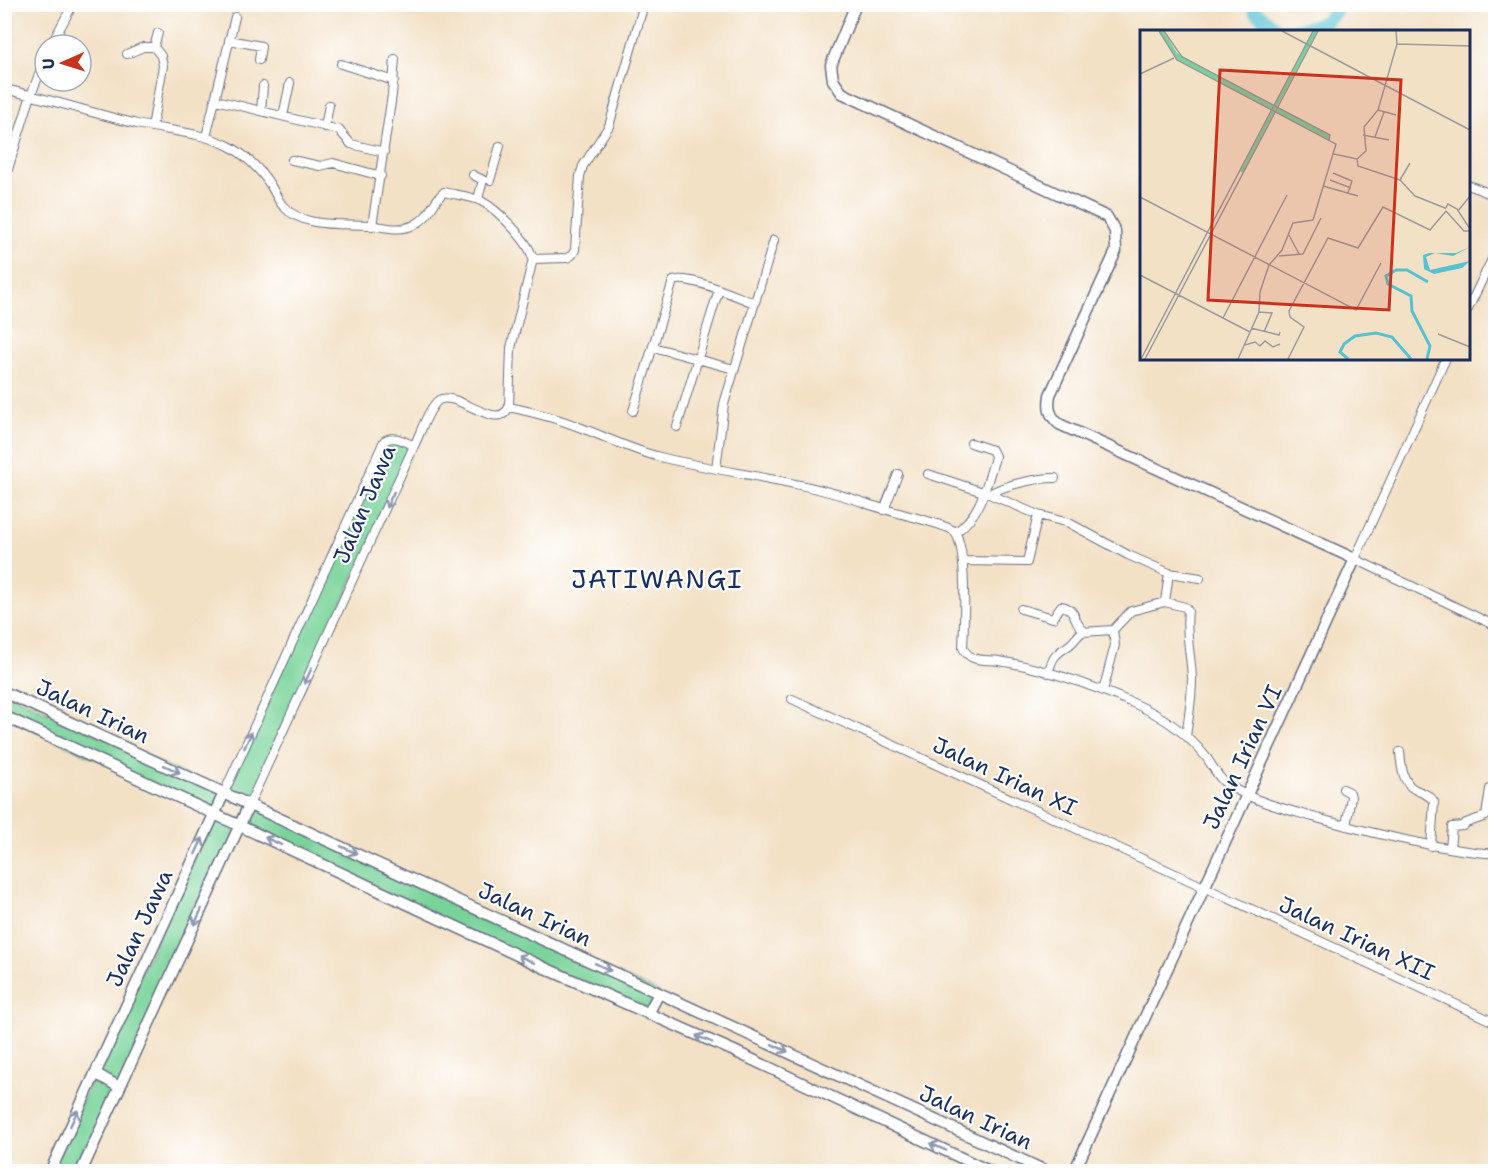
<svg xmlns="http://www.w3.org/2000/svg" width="1500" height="1176" viewBox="0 0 1500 1176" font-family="'Shantell Sans',sans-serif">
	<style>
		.green { fill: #78d399; stroke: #4a817c; stroke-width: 1.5; fill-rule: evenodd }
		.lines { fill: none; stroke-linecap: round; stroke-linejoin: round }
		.river { stroke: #56c1d1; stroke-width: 14 }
		.street-casing { stroke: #676d82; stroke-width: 10 }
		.secondary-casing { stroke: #676d82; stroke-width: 13 }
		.street { stroke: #fff; stroke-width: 8 }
		.secondary { stroke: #fff; stroke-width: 10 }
		.oneway { stroke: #8d97ae }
		.labels { text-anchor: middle; stroke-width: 4.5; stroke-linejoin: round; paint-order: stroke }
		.street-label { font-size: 22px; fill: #1b2f5e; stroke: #fff }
		.quarter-label { font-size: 26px; letter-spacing: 1.5px; fill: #1b2f5e; stroke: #fff }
		.inset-river { fill: none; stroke: #56c1d1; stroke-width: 3 }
		.inset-road { fill: none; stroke: #9d9a9c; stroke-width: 1.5 }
		.view { fill: #c8321e; fill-opacity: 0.15; stroke: #c8321e; stroke-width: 3 }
		.inset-edge { fill: none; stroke: #1b2f5e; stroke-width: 3 }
	</style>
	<rect width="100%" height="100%" fill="#fff"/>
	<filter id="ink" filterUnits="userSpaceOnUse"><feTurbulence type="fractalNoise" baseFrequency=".0167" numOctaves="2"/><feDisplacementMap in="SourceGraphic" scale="12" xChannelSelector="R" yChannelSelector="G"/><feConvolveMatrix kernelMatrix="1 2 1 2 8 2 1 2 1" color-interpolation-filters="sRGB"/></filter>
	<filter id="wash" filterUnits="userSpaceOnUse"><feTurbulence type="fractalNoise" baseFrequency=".008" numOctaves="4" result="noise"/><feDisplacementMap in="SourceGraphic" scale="24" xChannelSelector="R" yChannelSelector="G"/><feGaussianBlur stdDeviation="1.35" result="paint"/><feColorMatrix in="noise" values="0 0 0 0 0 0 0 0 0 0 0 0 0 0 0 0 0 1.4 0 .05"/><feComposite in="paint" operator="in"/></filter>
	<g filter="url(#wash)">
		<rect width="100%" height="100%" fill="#f3e1c6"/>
		<path class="green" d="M 389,438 L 414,446 L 250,805 L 659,993 L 648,1014 L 240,826 L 81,1171 L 50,1171 L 214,814 L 5,716 L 5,692 L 224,793 ZM 224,793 L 249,805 L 240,826 L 214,813 Z"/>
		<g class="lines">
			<path class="river" d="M 1253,4 L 1255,11 L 1279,31 C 1303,29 1328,29 1339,4"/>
		</g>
	</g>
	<g filter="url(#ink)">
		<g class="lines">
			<g class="street-casing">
				<path id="street" d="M 229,40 L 261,46 L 259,60
					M 51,45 L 73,4
					M 127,54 L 143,47 L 154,47
					M 341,64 L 394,81
					M 4,89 C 49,99 92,113 137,124 C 167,131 201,132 229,146 C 244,154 260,169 269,183 C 274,190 277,199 283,206 C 304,229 342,223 370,225 C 386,227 399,232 414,225 C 432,216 431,203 444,192 C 456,195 470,196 481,201 C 497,209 529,241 533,259 L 511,348 L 509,407
					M 216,100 L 339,130 L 351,144 L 384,152
					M 261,111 L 263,86
					M 283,116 L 290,83
					M 152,127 L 163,66 L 161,56 L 154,47 L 158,33
					M 325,127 L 329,105
					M 206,137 L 235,17
					M 292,160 L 320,166 L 333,163 L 381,176
					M 473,175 L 483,180 L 478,199
					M 490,180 L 500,146
					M 4,182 L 31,95 L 45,59
					M 1468,185 L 1496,196
					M 372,226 L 392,95 L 395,59
					M 533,259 L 567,258 L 572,255 L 575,250 L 580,176 L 583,166 L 609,126 L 644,4
					M 1468,309 L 1496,251
					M 653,347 L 734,369
					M 1446,358 L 1355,559 L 1496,626
					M 633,411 L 673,281 C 688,274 738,297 754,303
					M 677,427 L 719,289
					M 716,469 L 724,404 L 774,240
					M 928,474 L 989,494 L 1038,515 L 1069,523 L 1128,555 L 1169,573 L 1165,602 L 1185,607 L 1188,611 C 1185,634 1191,655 1192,678 C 1192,697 1189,717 1186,736
					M 989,494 C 1005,485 1036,478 1055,478
					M 884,510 L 898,474
					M 956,532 C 981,514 985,489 994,461 L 995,456 L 992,450 L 971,443
					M 963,561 L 1027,562 L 1038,515
					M 1169,573 L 1200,578
					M 1021,609 L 1053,618 L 1061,606 C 1079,610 1071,620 1084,631
					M 1048,673 C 1053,657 1054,655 1068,646 C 1073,643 1077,636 1082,632 L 1113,630 L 1131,611 L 1165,602
					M 1103,691 L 1115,645 L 1113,630
					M 792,699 L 1204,887 L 1496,1023
					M 1400,752 C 1401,763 1402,778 1410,786 C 1417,793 1429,792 1434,802 L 1431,846
					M 1343,789 L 1350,793 L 1351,797 L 1346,826
					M 224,793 L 384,441 C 394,434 405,442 414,446
					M 249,805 L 414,446 C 419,436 430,405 439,400 C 457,390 498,433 509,407 C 532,412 557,418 579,427 C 606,437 631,450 660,457 C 729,474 801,480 868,504 C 883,510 947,524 954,531 C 968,546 964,626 963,648 C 970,663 985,659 999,661 C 1044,668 1091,685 1133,703 C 1161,715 1187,733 1206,757 C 1213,766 1217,778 1228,785 C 1253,801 1285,809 1313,817 C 1360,830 1406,842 1455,849 C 1468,851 1482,854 1496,853
					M 1450,848 L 1452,827 L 1463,826 L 1466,823 L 1486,816 L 1490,789 L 1496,789"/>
			</g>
			<g class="secondary-casing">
				<path id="secondary" d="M 856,4 L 831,65 L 833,80 L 842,93 L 1107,217 L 1115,231 L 1116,251 L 1050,395 C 1048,408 1049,415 1059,424 L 1355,559 L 1074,1172
					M 4,692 L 1048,1172
					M 4,716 L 547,969 L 734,1051 L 991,1172
					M 648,1014 L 659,993
					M 95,1073 L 119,1087
					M 50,1172 L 224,793
					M 81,1172 L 249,805"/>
			</g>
			<use href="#street" class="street"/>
			<use href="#secondary" class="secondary"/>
		</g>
		<defs><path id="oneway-shaft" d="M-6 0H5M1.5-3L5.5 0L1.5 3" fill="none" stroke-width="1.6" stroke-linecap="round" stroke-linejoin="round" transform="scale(1.5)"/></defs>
		<g class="oneway">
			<use href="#oneway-shaft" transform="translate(390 500) rotate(115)"/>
			<use href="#oneway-shaft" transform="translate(308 676) rotate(115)"/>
			<use href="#oneway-shaft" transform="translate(248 740) rotate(-66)"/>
			<use href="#oneway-shaft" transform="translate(172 769) rotate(25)"/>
			<use href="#oneway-shaft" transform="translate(273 841) rotate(-155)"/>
			<use href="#oneway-shaft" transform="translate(199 846) rotate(-65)"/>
			<use href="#oneway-shaft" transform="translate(349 850) rotate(25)"/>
			<use href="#oneway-shaft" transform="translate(198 917) rotate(115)"/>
			<use href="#oneway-shaft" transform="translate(526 959) rotate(-155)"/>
			<use href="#oneway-shaft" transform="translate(603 967) rotate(25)"/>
			<use href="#oneway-shaft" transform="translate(704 1039) rotate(-157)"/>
			<use href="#oneway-shaft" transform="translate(780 1048) rotate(25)"/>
			<use href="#oneway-shaft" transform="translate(74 1118) rotate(-65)"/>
			<use href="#oneway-shaft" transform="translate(938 1147) rotate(-156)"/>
		</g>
	</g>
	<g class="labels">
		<g class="street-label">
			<text transform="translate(364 504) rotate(-67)" y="8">Jalan Jawa</text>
			<text transform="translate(93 711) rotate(25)" y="8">Jalan Irian</text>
			<text transform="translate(1242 757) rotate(-65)" y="8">Jalan Irian VI</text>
			<text transform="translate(1005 776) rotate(25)" y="8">Jalan Irian XI</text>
			<text transform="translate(535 914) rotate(25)" y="8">Jalan Irian</text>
			<text transform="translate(139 928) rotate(-65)" y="8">Jalan Jawa</text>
			<text transform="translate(1357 938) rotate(25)" y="8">Jalan Irian XII</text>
			<text transform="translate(976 1117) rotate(25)" y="8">Jalan Irian</text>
		</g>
		<g class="quarter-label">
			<text x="657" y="588">JATIWANGI</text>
		</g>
	</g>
	<g transform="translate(1140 30)">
		<rect width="330" height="330" fill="#f3e1c6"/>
		<path d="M 19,1 L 24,1 L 37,23 L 134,76 L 173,1 L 178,1 L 137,77 L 190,105 L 189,110 L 135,82 L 103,143 L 100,141 L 132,80 L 37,30 Z" fill="#78d399"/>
		<path d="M 330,217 L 313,226 L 295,223 L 286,227 L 290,240 L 330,231 L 322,238 L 294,244 L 284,239 L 283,225 L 289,223 L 316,223 Z" fill="#56c1d1"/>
		<path class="inset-river" d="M 208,329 L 200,322 L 204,314 L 215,306 L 236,303 L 252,307 L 271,329M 287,329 L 290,316 L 272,281 L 271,266 L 248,254 L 246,246 L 256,240 L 267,240 L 288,252"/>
		<path class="inset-road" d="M 19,1 L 37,30 L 196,114 L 173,190 L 153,193 L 142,220 L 129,235 L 120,262 L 119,282 L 98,329M 24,1 L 42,27 L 190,105 L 189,110M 142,1 L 330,100M 257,14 L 330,16M 0,44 L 34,28M 238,80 L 256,85M 223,105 L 249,110M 235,107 L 244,82M 194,124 L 217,129 L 226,121 L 224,97 L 238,80 L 257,14 L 256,1M 217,129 L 218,136 L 260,150 L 275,166 L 305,178M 193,143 L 212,151 L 208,163M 190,150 L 211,158M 260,150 L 270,133M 183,156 L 218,166M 0,167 L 216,280 L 241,233M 305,179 L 308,174 L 317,179 L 330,199M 306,181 L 324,201 L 330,201M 318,181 L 330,166M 149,205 L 159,224M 139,226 L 163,224 L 181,188M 0,245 L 110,302M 119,282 L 132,283 L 124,302M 83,288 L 147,165M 111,298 L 139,305 L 140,302M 298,304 L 330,317M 105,315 L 115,312 L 120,316 L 125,311 L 133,317 L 140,314M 1,329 L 173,1M 5,329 L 178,1M 148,329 L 164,297 L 150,287 L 149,281 L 188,208 L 218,218 L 243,177 L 290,200 L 306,181"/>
		<path class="view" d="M 80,40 L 261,50 L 249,280 L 68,270 Z"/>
		<rect width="330" height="330" class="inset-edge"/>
	</g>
	<rect width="1500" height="1176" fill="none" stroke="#fff" stroke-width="24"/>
	<g transform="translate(63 63) rotate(267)"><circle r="28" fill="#ffffff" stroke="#a4acbf" stroke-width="1.5"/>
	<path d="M0-4.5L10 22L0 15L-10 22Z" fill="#c8321e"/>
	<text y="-9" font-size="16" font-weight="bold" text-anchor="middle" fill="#1b2f5e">U</text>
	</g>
</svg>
